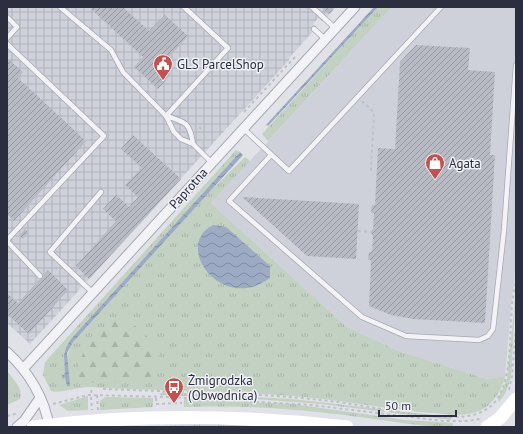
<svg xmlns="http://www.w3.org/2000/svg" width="523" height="434" viewBox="0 0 523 434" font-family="'PT Sans',sans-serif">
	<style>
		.built { fill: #cfd1da }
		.industrial { fill: url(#industrial-grid) }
		.grass { fill: url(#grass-tufts) }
		.forest { fill: url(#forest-firs) }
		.water { fill: url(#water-waves) }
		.building { fill: url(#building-hatch) }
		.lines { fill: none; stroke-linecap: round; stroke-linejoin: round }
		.service-casing { stroke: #a6a8b2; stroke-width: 6 }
		.minor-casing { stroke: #a6a8b2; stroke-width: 11 }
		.path { stroke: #bfc0c7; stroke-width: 2; stroke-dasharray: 3 3; stroke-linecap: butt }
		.service { stroke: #f3f3f7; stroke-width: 4.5 }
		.minor { stroke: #f3f3f7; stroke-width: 9 }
		.secondary { stroke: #fff; stroke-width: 13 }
		.labels { text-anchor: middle; stroke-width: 3; stroke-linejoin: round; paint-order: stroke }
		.poi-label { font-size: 13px; fill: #2a2e3e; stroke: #f0f1f6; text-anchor: start }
		.street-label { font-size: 13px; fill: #2a2e3e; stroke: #f0f1f6 }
	</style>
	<defs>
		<pattern id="industrial-grid" width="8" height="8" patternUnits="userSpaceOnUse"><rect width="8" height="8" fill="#cfd1da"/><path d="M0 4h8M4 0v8" fill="none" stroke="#b2b4bc"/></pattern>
		<pattern id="grass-tufts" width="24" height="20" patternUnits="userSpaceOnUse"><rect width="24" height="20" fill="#c3d1c2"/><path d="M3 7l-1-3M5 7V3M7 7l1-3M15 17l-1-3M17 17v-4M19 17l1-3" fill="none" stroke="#a8b4a8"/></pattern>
		<pattern id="forest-firs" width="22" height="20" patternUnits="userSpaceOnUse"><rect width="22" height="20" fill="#c3d1c2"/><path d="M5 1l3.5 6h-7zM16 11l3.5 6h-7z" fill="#a8b4a8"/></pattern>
		<pattern id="water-waves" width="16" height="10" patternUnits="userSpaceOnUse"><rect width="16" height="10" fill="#9eabc5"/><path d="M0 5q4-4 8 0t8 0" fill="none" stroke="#818ca1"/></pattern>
		<pattern id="building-hatch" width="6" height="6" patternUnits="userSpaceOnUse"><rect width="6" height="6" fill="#b8bbc4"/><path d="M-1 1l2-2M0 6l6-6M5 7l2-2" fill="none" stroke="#9698a1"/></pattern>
	</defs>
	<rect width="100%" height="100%" fill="#e0e2e8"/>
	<path class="built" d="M 392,7 L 516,7 L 516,271 L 512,297 L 505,376 L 487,379 L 399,351 L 347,327 L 211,203 Z"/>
	<path class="industrial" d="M 7,7 L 336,7 L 323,22 L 318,18 L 313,24 L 317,27 L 289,58 L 290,59 L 30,344 L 7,323 Z"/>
	<path class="grass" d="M 378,7 L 392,7 L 268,141 L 262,134 Z
		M 236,150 L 240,152 L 71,339 L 64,356 L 65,375 L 62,375 L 64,377 C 71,367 64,355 73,342 L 205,196 L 245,157 L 250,161 L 211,203 L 347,327 L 399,351 L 487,379 L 505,376 C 502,391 491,408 476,412 C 461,417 446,414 431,413 C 395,410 359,403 323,399 C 245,390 167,392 89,387 C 79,387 58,394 51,391 L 43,375 L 45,362 Z
		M 516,289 L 511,378 L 505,394 L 499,402 L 498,399 L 507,379 Z
		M 7,371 C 13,379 24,389 20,399 L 7,405 Z
		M 162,392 L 292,399 L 451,417 L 451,420 L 321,404 L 239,398 L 160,395 Z
		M 88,396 L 88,410 L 68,411 L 59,405 Z
		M 105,397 L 153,398 L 153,407 L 100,410 L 100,401 Z
		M 184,399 L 293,404 L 406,420 L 453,423 L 453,427 C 416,427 380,419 344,415 C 291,408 238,405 184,407 Z
		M 215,424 L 284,427 L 122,427 Z"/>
	<path class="forest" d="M 125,318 L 142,331 L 160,352 L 149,381 L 83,383 L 77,373 L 79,361 L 90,342 L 109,324 Z"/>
	<path class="water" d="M 374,7 L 378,7 L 268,126 L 266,125 Z
		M 240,152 L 243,155 L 73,342 L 67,353 L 70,386 L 67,386 L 65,377 L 63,379 L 62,375 L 65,375 L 64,356 L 66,348 L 71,339 Z
		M 213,225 L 226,227 L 270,266 L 270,278 C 222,314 172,246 213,225 Z"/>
	<path class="building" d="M 89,7 L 123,7 L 149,31 L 165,15 L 188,36 L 162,65 L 171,74 L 158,89 L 134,67 L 143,57 Z
		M 321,7 L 334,7 L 329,14 Z
		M 416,45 L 470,48 L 468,70 L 495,72 L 490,155 L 495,155 L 485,323 L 413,319 L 391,315 L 369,306 L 371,260 L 368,260 L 369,252 L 372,252 L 373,236 L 370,232 L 373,229 L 374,213 L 371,213 L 372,205 L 375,205 L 378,148 L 395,149 L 400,62 Z
		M 7,58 L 23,72 L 18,78 L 86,141 L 14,221 L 7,214 Z
		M 133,135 L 181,179 L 89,279 L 76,266 L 116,221 L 103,209 L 116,195 L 129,207 L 138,197 L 125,185 L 142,168 L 121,149 Z
		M 242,197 L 359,204 L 356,259 L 307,256 Z
		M 25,229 L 28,233 L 23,239 L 19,236 Z
		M 48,270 L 68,290 L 29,334 L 7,314 L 7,293 L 18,303 Z"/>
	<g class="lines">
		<g class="service-casing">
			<path id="service" d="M 60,7 L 111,50 L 123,72 L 166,116 L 174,132 L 181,139 L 193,144 L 211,162
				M 312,7 L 335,28
				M 7,17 L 17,27 L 7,38
				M 314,29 L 325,39
				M 7,44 L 104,136 L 7,240
				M 166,116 L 228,48 L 184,7
				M 166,116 C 186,122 190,123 193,144
				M 244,129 L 289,171 L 441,7
				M 271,155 L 229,201 L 362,317 L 406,336 L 479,340 L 488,336 L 493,329 L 504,230 L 516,65
				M 7,241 L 40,276
				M 93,293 L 50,252 L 101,192"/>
		</g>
		<g class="minor-casing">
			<path id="minor" d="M 7,352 C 28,371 45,398 49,427
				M 23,369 L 355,7
				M 17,427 L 24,421 L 40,398"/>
		</g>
		<path class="path" d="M 362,101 L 374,112 L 371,171
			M 244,112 L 296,56
			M 195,123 L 201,129
			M 203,143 L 206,137
			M 358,231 L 370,232
			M 103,389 C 175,392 248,392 320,400 C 366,404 413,418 459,417 C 472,416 485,413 494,403 C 517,377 506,316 516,282
			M 509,390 L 512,376 L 516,329
			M 91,393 L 92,389
			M 97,395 L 98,410
			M 91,397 L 92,410
			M 156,398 L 156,404 L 182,403
			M 53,404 L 88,395 L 170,397 L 311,405 L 444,421 L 468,421 L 480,419
			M 7,416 L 18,413"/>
		<use href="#service" class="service"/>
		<use href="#minor" class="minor"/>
		<path class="secondary" d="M 33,427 C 137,414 243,415 347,427
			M 487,427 L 500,418 L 516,399"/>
	</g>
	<defs>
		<g id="civic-pin" transform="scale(1)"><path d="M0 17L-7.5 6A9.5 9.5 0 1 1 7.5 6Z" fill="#c35150" stroke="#f0f1f6"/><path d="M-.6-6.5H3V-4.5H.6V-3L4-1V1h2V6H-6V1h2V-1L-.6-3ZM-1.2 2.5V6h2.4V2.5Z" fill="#fff"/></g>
		<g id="shop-pin" transform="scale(1)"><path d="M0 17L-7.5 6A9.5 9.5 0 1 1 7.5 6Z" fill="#c35150" stroke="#f0f1f6"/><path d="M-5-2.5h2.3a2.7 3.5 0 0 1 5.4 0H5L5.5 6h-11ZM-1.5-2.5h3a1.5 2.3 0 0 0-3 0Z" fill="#fff"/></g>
		<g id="bus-pin" transform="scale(1)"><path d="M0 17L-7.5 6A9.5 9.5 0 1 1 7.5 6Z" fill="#c35150" stroke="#f0f1f6"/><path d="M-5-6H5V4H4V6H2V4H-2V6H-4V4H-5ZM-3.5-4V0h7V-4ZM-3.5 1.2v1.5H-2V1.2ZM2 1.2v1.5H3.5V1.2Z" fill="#fff"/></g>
	</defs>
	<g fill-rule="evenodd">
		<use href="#civic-pin" x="163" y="64"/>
		<use href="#shop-pin" x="435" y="163"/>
		<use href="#bus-pin" x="174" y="387"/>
	</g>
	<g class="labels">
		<g class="poi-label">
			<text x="177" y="69">GLS ParcelShop</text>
			<text x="449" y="168">Agata</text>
			<text x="188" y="385">Żmigrodzka<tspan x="188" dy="15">(Obwodnica)</tspan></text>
		</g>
		<g class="street-label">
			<text transform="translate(188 188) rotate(-48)" y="5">Paprotna</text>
		</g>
	</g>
	<rect width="523" height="434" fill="none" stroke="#2a2e3e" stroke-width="16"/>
	<path d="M379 410v6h77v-6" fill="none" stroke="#2a2e3e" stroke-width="2"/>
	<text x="385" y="410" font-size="12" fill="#2a2e3e" stroke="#f0f1f6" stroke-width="3" paint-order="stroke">50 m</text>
</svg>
